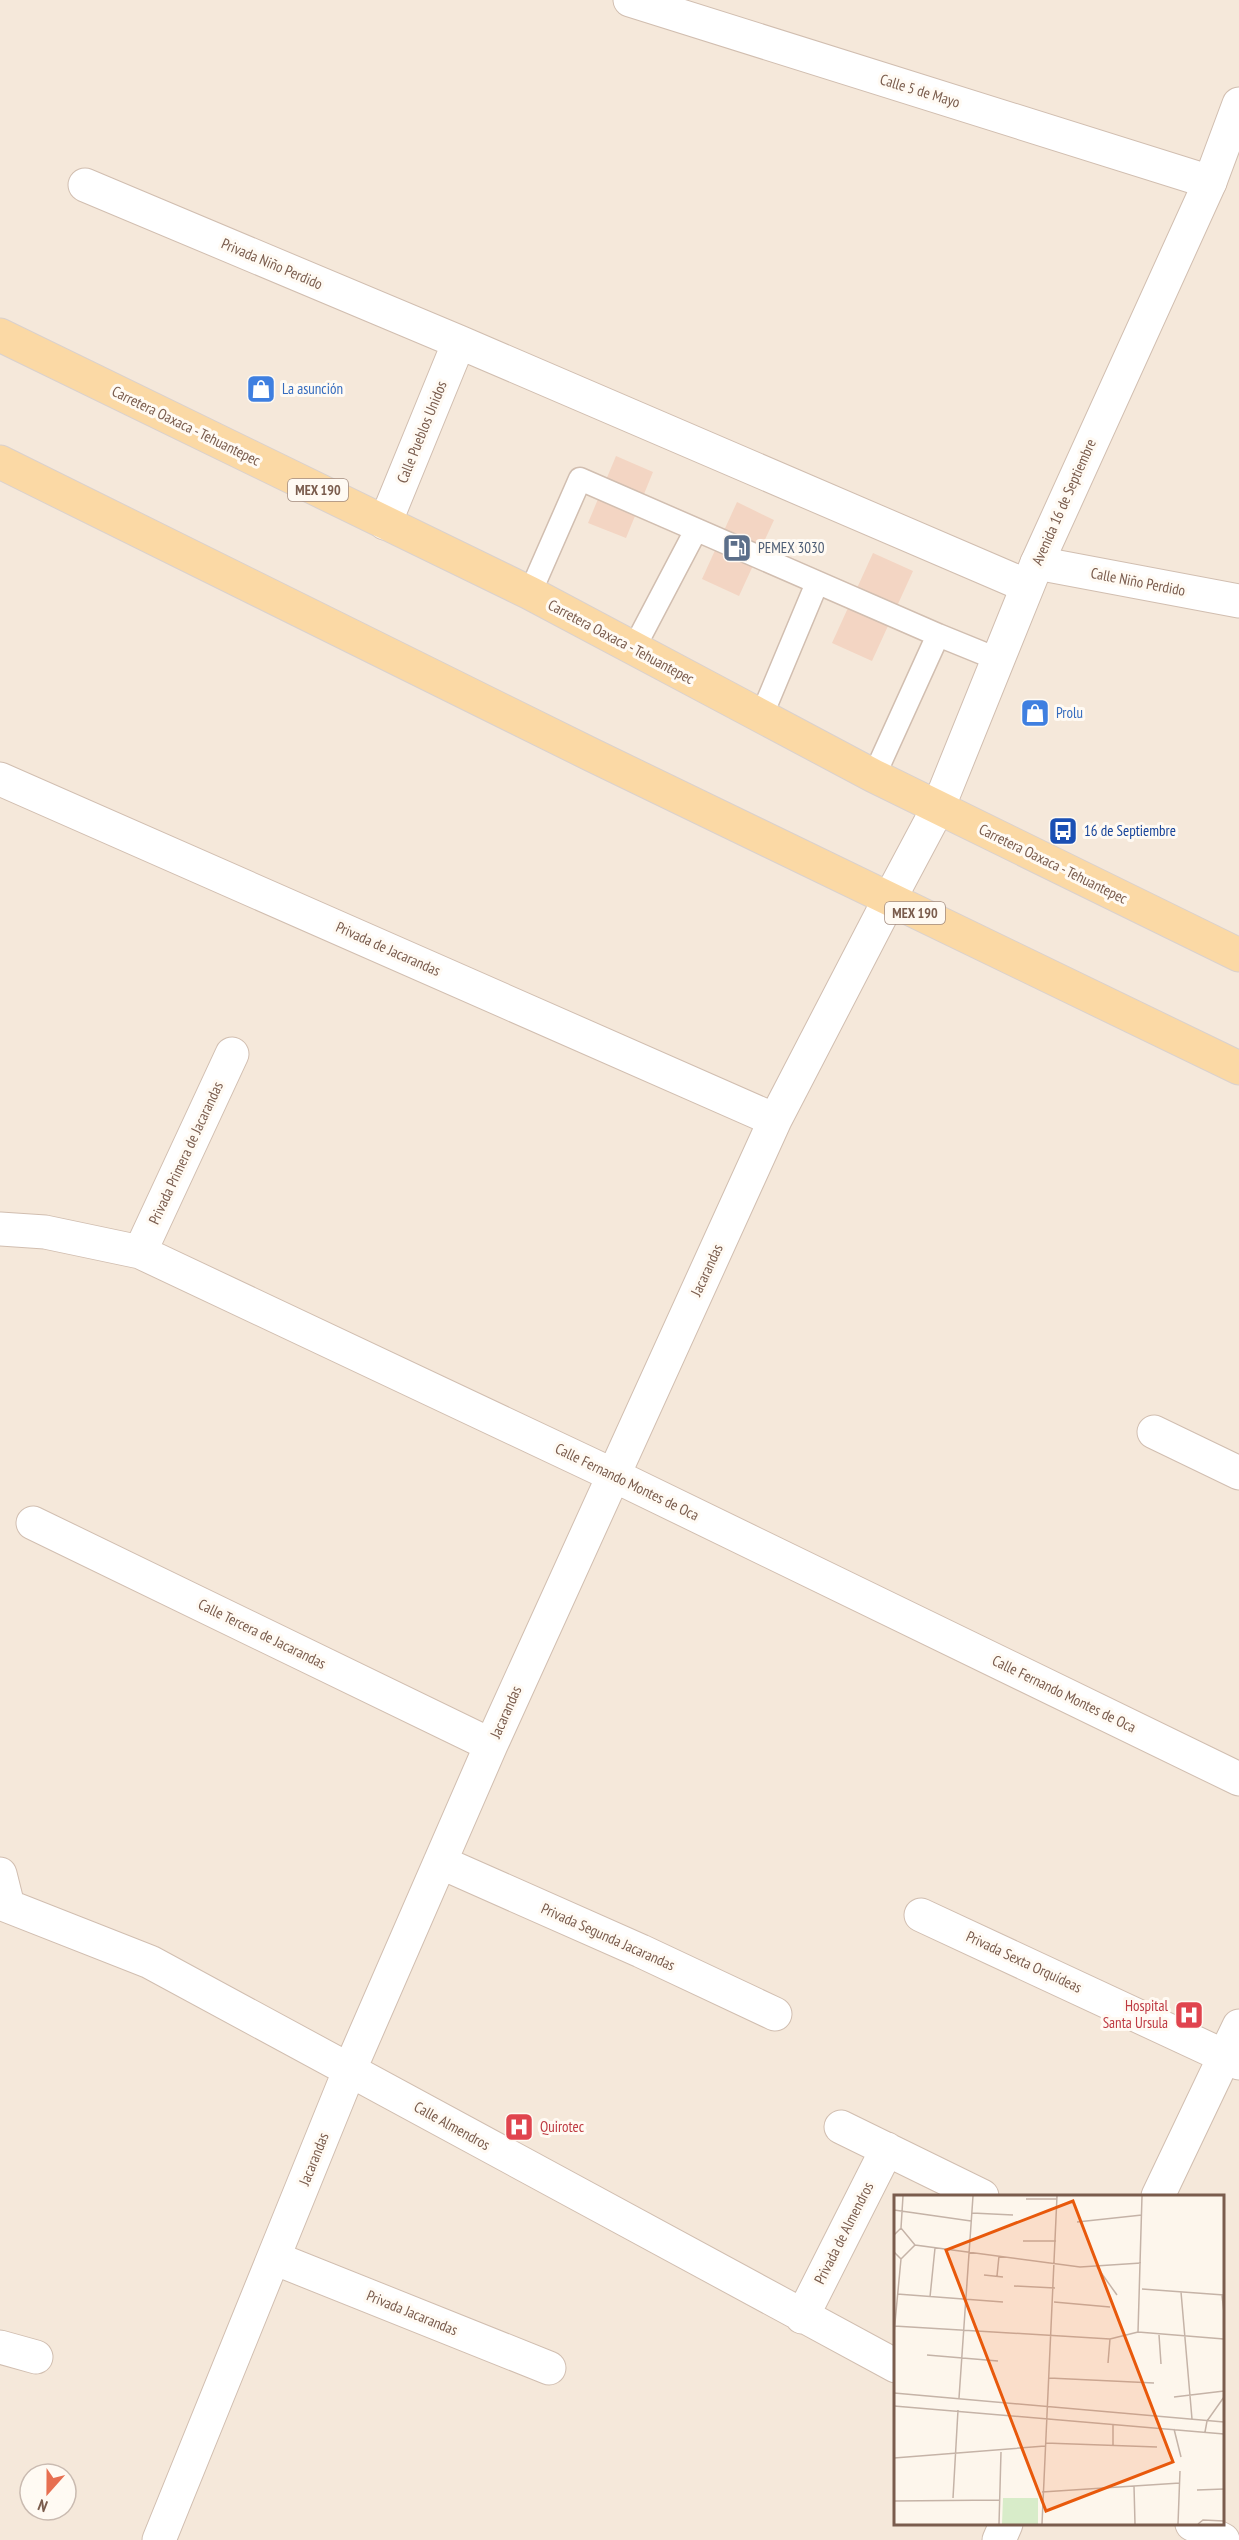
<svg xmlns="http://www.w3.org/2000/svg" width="1239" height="2540" viewBox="0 0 1239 2540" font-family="'PT Sans Narrow',sans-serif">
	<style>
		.residential { fill: #f5e8da; fill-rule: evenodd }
		.building { fill: #f3d5c3 }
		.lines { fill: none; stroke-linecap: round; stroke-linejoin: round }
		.service-casing { stroke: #d1beb0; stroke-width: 25 }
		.minor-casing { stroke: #d1beb0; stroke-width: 35 }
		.tertiary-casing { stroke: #d1beb0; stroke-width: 35 }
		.primary-casing { stroke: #dad1cd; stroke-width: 35 }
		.service { stroke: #fff; stroke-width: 22 }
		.minor { stroke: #fff; stroke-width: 33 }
		.tertiary { stroke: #fff; stroke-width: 33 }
		.primary { stroke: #fbd9a5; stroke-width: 33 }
		.labels { text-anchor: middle; stroke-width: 6; stroke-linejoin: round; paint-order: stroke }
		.shield { fill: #fffaf3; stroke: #a28b7f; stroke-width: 1.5 }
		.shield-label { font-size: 14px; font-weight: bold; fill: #7a5c4d }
		.street-label { font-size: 15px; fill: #7a5c4d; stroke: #fffaf3 }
		.shop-label { font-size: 15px; fill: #366cbe; stroke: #fffaf3; text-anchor: start }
		.service-label { font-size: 15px; fill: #4e5e75; stroke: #fffaf3; text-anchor: start }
		.transit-label { font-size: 15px; fill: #164399; stroke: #fffaf3; text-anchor: start }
		.health-label { font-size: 15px; fill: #be3a42; stroke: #fffaf3; text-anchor: end }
		.inset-road { fill: none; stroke: #c5b3a7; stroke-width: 1.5 }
		.view { fill: #e8590c; fill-opacity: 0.15; stroke: #e8590c; stroke-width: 3 }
		.inset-edge { fill: none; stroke: #7a5c4d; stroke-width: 3 }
	</style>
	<rect width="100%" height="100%" fill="#fdf6ec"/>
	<path class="residential" d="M 0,0 L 1239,0 L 1239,2540 L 0,2540 ZM 896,2196 L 1222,2196 L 1222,2524 L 896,2524 ZM 30,2474 L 66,2474 L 66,2510 L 30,2510 Z"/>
	<path class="building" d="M 616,456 L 653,472 L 626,538 L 588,523 Z
		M 737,502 L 774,520 L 739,596 L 702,579 Z
		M 873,553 L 913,571 L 872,661 L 832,643 Z"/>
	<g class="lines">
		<g class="service-casing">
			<path id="service" d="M 530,593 L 580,479 L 938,635 L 874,776
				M 938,635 L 997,659
				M 634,648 L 696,530
				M 761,717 L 817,583"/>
		</g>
		<g class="minor-casing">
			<path id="minor" d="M 630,0 L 1210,182
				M 85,185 L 459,342 L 1027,586
				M 385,523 L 459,342
				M 1037,563 L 1239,601
				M 0,779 L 775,1120
				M 0,1229 L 45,1232 L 140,1252 L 613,1475 L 1239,1779
				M 140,1252 L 232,1054
				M 1154,1432 L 1239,1473
				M 33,1523 L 491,1745
				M 440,1862 L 641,1951 L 775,2014
				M 0,1874 L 8,1906
				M 0,1903 L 150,1962 L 896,2366
				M 921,1915 L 1239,2063
				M 841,2127 L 982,2196
				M 274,2258 L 549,2368
				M 802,2317 L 887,2149
				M 0,2347 L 36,2357
				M 1192,2524 L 1223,2540
				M 159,2540 L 350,2069 L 491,1745 L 775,1120 L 889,900"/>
		</g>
		<g class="tertiary-casing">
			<path id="tertiary" d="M 889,900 L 938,808 L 1037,563 L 1210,182 L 1239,104
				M 1158,2196 L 1239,2026
				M 999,2540 L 1006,2524"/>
		</g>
		<g class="primary-casing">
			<path id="primary" d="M 0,335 L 530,593 L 874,776 L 1239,955
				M 0,462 L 592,755 L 1239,1068"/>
		</g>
		<use href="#service" class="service"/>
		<use href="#minor" class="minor"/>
		<use href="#tertiary" class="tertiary"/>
		<use href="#primary" class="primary"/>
	</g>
	<defs>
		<g id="shop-square" transform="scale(1.5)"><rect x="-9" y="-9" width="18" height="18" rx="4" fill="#3f7fe0" stroke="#fffaf3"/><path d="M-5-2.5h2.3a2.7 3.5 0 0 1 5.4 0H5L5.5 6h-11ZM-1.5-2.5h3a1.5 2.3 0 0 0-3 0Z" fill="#fff"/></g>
		<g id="fuel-square" transform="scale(1.5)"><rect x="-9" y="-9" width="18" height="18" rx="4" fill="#5c6f8a" stroke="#fffaf3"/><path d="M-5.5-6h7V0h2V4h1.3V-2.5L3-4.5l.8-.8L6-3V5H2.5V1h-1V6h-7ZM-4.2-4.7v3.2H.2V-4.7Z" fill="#fff"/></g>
		<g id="bus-square" transform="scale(1.5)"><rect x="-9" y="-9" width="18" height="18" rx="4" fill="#1a4fb4" stroke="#fffaf3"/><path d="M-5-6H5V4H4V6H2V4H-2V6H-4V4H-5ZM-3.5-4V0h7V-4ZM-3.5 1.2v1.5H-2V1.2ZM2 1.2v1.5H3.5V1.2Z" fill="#fff"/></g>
		<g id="hospital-square" transform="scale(1.5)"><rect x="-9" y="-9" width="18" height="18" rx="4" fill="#e0444e" stroke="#fffaf3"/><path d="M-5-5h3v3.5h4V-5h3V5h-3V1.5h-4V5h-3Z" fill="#fff"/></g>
	</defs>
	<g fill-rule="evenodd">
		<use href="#shop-square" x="261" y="389"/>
		<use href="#fuel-square" x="737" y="548"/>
		<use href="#shop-square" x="1035" y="713"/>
		<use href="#bus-square" x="1063" y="831"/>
		<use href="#hospital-square" x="1189" y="2015"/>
		<use href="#hospital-square" x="519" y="2127"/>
	</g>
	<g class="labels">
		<g class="shield">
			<rect x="288" y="479" width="60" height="22" rx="4.5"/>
			<rect x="885" y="902" width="60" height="22" rx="4.5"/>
		</g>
		<g class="shield-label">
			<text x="318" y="495">MEX 190</text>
			<text x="915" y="918">MEX 190</text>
		</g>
		<g class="street-label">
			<text transform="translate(920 91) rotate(17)" y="5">Calle 5 de Mayo</text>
			<text transform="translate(272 264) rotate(23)" y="5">Privada Niño Perdido</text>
			<text transform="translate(186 426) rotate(26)" y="5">Carretera Oaxaca - Tehuantepec</text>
			<text transform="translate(422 432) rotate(-68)" y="5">Calle Pueblos Unidos</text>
			<text transform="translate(1064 502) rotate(-66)" y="5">Avenida 16 de Septiembre</text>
			<text transform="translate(1138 582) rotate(11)" y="5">Calle Niño Perdido</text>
			<text transform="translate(621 642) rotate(28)" y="5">Carretera Oaxaca - Tehuantepec</text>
			<text transform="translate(1053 864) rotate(26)" y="5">Carretera Oaxaca - Tehuantepec</text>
			<text transform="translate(388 949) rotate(24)" y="5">Privada de Jacarandas</text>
			<text transform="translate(186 1153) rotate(-65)" y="5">Privada Primera de Jacarandas</text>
			<text transform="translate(707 1270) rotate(-65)" y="5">Jacarandas</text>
			<text transform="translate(627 1482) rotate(26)" y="5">Calle Fernando Montes de Oca</text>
			<text transform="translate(262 1634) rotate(26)" y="5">Calle Tercera de Jacarandas</text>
			<text transform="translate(1064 1694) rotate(26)" y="5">Calle Fernando Montes de Oca</text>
			<text transform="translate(506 1712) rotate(-66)" y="5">Jacarandas</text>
			<text transform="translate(608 1937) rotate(24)" y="5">Privada Segunda Jacarandas</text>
			<text transform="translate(1024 1962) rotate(25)" y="5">Privada Sexta Orquídeas</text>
			<text transform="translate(452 2126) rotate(29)" y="5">Calle Almendros</text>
			<text transform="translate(314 2159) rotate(-68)" y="5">Jacarandas</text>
			<text transform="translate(844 2233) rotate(-63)" y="5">Privada de Almendros</text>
			<text transform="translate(412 2313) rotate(22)" y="5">Privada Jacarandas</text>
		</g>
		<g class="shop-label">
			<text x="282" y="394">La asunción</text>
			<text x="1056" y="718">Prolu</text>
		</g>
		<g class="service-label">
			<text x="758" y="553">PEMEX 3030</text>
		</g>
		<g class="transit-label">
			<text x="1084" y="836">16 de Septiembre</text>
		</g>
		<g class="health-label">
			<text x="1168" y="2011">Hospital<tspan x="1168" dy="17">Santa Ursula</tspan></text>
			<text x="540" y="2132" text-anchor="start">Quirotec</text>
		</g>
	</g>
	<g transform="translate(894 2195)">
		<rect width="330" height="330" fill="#fdf6ec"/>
		<path d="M 109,303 L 144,303 L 144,329 L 108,329 Z" fill="#d8ecc9"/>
		<path class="inset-road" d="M 132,4 L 163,4M 0,15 L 77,26M 78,18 L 119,20M 183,27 L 248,20M 7,33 L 9,1M 0,40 L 7,33 L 21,50 L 186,72 L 247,68M 129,46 L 162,46M 0,57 L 7,64 L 21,50M 203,72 L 223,100M 90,80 L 109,82M 103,81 L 105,61M 120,91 L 161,93M 248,94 L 330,100M 287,97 L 298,224M 3,99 L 109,107M 328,100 L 330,118M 36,102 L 41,53M 160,107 L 216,112M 0,131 L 216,144 L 244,137 L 330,144M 244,137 L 248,1M 0,138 L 7,64M 265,140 L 267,169M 33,160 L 104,166M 214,168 L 216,144M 155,183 L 260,188M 0,198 L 330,227M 280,202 L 330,196M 65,203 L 79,1M 0,211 L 330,239M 280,234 L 287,262M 311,237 L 313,226 L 330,202M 151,248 L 263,252M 219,250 L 219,229M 0,263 L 151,251M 240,291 L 241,329M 303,295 L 330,294M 148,297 L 286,288M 59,303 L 64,215M 0,306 L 106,305M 105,329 L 107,257M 148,329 L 163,1M 284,329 L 286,276M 304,329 L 309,325 L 330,326"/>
		<path class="view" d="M 179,6 L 279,267 L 152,316 L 52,55 Z"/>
		<rect width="330" height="330" class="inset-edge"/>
	</g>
	<g transform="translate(48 2492) rotate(201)"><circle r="28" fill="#fffaf3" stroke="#cabbb1" stroke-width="1.5"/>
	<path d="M0-4.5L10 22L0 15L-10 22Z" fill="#e76f51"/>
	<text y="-9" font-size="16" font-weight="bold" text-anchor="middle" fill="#7a5c4d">N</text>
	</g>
</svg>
